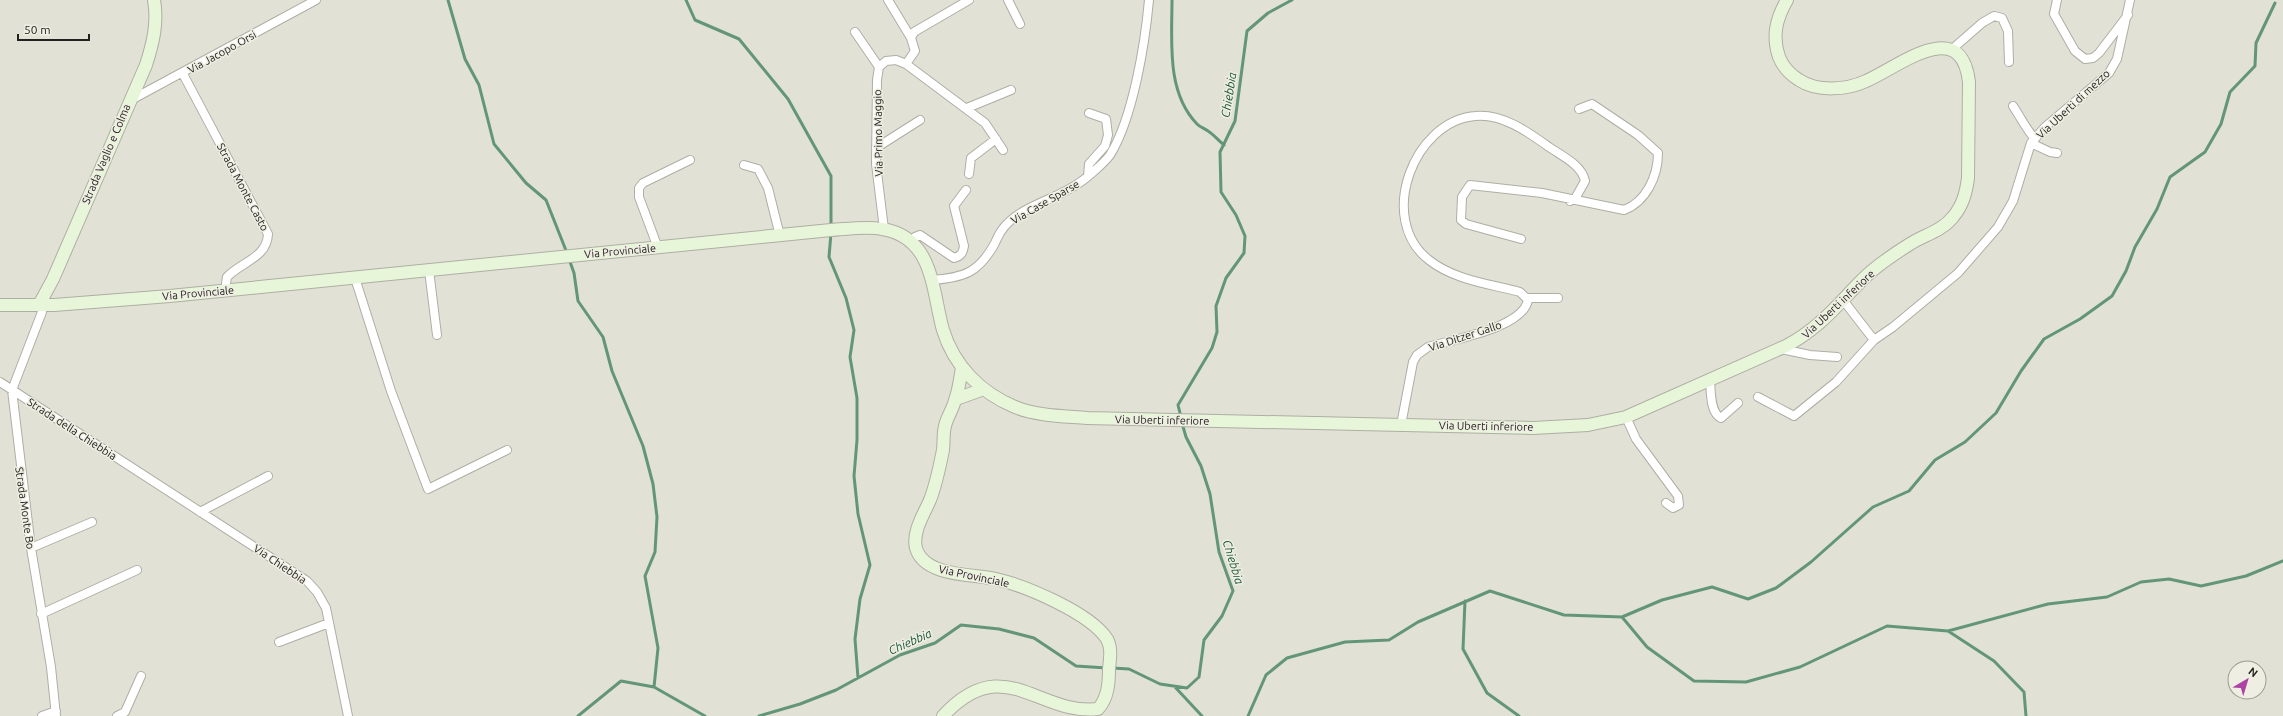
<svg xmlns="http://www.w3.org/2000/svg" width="2283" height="716" viewBox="0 0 2283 716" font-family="Ubuntu,sans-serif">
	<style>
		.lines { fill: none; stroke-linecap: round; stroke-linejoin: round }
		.stream { stroke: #639679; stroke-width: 3 }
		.street-casing { stroke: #afaea4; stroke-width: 10 }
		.secondary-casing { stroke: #afaea4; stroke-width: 14 }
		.street { stroke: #fff; stroke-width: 8 }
		.secondary { stroke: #e7f6d9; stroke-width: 12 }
		.labels { text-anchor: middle; stroke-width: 3; stroke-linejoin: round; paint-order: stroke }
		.street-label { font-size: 11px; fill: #22211d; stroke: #efeee3 }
		.water-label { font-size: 12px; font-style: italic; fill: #185638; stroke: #efeee3 }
	</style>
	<rect width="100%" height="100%" fill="#e2e1d6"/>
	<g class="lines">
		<path class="stream" d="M 448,0 L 465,59 L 479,85 L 494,144 L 526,183 L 546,200 L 567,253
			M 686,0 L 695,20 L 739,39 L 788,99 L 831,176 L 831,227
			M 1172,0 C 1172,41 1166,92 1197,124 C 1200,127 1204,128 1208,131 C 1213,134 1218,140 1224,145
			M 831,233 L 829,257 L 846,298 L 854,330 L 850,357 L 857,398 L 857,440 L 854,476 L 858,514 L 870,565 L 860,599 L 855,639 L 858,678
			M 569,259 L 574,273 L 578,301 L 603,337 L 612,371 L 643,446 L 653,484 L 657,517 L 655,552 L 645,576 L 658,648 L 654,687
			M 1181,417 L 1178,405 L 1212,348 L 1217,332 L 1216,306 L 1226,278 L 1244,253 L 1245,236 L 1236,215 L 1221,192 L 1220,152 L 1235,121 L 1247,31 L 1268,13 L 1292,0
			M 1465,601 L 1463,649 L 1487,693 L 1519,716
			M 1622,617 L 1647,647 L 1694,681 L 1746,682 L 1800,667 L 1887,626 L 1948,631 L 2048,604 L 2107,597 L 2141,582 L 2169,579 L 2201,586 L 2246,576 L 2283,561
			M 1948,631 L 1994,661 L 2024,692 L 2026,716
			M 1112,668 L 1129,669 L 1160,684 L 1187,688 L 1199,677 L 1204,640 L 1222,616 L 1233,591 L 1219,552 L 1210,494 L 1201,466 L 1186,437 L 1182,423
			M 1175,687 L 1202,716
			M 578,716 L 621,681 L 654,687 L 705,716
			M 759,716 L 800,704 L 836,690 L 900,655 L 935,643 L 961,625 L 999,629 L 1034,638 L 1076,666 L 1107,668
			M 1248,716 L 1266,675 L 1287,658 L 1345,642 L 1389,640 L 1418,622 L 1490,591 L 1564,615 L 1622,617 L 1662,600 L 1712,587 L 1748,599 L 1776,588 L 1811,562 L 1873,507 L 1909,491 L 1935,460 L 1965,442 L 1996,413 L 2021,371 L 2044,339 L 2080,319 L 2112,296 L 2126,271 L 2135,247 L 2157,209 L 2170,177 L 2205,152 L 2221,124 L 2230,92 L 2255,66 L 2256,43 L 2275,3"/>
		<g class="street-casing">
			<path id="street" d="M 888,0 L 911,38
				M 1008,0 L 1020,24
				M 2057,0 L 2054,14 L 2075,51 L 2085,59 L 2093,58 L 2099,53 L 2128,15
				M 855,32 L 879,67
				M 1950,51 L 1982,23 L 1994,16 L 2002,18 L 2008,31 L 2009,62
				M 906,64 L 915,51 L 911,38 L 914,32 L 969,0
				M 183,74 L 268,234 C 267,258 241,262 227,277 L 225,290
				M 131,100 L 316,0
				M 2013,106 C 2021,118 2026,129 2035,139
				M 967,108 L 1011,90
				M 2031,143 L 2050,152 L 2057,153
				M 876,148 L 920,120
				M 744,165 L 758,169 L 768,188 L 780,236
				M 969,174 L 971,158 L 996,139
				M 1088,176 L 1089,164 L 1105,146 L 1108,135 L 1106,119 L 1089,113
				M 884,229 L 876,164 L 877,80 L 879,67 L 886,61 L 896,60 L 906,64 L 985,123 L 1003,150
				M 1521,239 L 1466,224 L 1461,220 L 1462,197 L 1470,185 L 1542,193 L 1624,210 C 1646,202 1658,176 1658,153 L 1638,135 L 1592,104 L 1579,109
				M 911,242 L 915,237 L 920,235 L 954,258 C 961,256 963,253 964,246 L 954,206 L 966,190
				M 658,248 L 639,197 L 639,188 L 643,183 L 690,160
				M 429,270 L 437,335
				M 355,278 L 391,391 L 428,489 L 507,450
				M 931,280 C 963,278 979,273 995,243 C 999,234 1002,228 1010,221 C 1029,204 1058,198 1079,183 C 1087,178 1105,162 1110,155 C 1133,118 1145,44 1149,0
				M 1528,298 L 1558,298
				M 1843,300 L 1874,340
				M 40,303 L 42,312 L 12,390 L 31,548 L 51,667 L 56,716
				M 1781,349 L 1810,355 L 1837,357
				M 1710,381 C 1711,391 1710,413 1721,418 L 1738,403
				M 0,382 L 307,581 L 317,592 L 326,608 L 348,716
				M 1758,397 L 1794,416 L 1836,382 L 1874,340 L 1893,327 L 1958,273 L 1998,227 L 2013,201 L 2031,143 L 2045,127 L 2109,73 L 2117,59 L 2130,0
				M 1626,417 L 1636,439 L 1678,496 L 1679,505 L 1673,508 L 1666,503
				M 1401,425 L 1413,362 L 1417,355 L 1428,347 C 1454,339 1523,328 1528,300 L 1520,292 C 1490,284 1454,280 1429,260 C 1376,219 1414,121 1475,116 C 1502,113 1528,132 1549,147 C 1562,156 1582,165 1585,181 L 1576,197 L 1570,201
				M 200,512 L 268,476
				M 31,548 L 92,522
				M 41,614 L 137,570
				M 279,642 L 329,623
				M 42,716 L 56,711
				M 117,716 L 125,712 L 141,676"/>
		</g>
		<g class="secondary-casing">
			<path id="secondary" d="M 40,303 L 53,279 L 146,65 C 153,43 158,23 154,0
				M 0,305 L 54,305 L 170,296 L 831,230 C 848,229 866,226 882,229 C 934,237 932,291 943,330 C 954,366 981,393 1015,407 C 1037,416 1064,416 1087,418 L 1533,428 L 1588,425 L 1626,417 L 1786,346 C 1820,328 1837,305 1863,279 C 1877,265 1894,254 1910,244 C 1924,235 1942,231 1953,217 C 1963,205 1966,193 1968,178 L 1969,82 C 1961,14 1897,68 1866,81 C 1847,90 1817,92 1799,80 C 1791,75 1783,67 1779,57 C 1772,36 1776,19 1787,0
				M 956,399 L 984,389
				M 943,716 C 1004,650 1038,716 1098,709 C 1108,698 1109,683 1109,669 C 1110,659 1112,648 1107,639 C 1090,613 1026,586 996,579 C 974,574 924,577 916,548 C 912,532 924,514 930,500 C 936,485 940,465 943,450 C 944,442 943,433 945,426 C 947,417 953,409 955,400 C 959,390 960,378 962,368"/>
		</g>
		<use href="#street" class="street"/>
		<use href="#secondary" class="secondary"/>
	</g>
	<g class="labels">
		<g class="street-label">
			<text transform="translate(222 52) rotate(-29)" y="4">Via Jacopo Orsi</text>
			<text transform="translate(2073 104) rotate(-43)" y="4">Via Uberti di mezzo</text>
			<text transform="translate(878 133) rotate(-91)" y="4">Via Primo Maggio</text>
			<text transform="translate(106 154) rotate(-67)" y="4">Strada Vaglio e Colma</text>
			<text transform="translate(243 187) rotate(62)" y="4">Strada Monte Casto</text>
			<text transform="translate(1045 202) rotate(-30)" y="4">Via Case Sparse</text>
			<text transform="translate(620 251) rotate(-5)" y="4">Via Provinciale</text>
			<text transform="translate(198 293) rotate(-5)" y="4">Via Provinciale</text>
			<text transform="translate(1838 304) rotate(-43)" y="4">Via Uberti inferiore</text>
			<text transform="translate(1465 336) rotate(-18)" y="4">Via Ditzer Gallo</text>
			<text transform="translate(1162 420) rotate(1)" y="4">Via Uberti inferiore</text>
			<text transform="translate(1486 426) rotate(1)" y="4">Via Uberti inferiore</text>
			<text transform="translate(72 429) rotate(33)" y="4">Strada della Chiebbia</text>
			<text transform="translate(25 508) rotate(82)" y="4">Strada Monte Bo</text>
			<text transform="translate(280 564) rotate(34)" y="4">Via Chiebbia</text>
			<text transform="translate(974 576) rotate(12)" y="4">Via Provinciale</text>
		</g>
		<g class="water-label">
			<text transform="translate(1229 95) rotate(-81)" y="4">Chiebbia</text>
			<text transform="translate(1233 562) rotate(73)" y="4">Chiebbia</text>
			<text transform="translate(910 642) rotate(-24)" y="4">Chiebbia</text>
		</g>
	</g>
	<g transform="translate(2247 680) rotate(38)"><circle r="19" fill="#efeee3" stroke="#9d9c94"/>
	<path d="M0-3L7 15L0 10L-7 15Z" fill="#ad43a3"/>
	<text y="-6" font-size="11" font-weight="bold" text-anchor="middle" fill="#22211d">N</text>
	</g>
	<path d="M18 34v6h71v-6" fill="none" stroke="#22211d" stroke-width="2"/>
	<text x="24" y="34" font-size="12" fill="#22211d" stroke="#efeee3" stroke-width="3" paint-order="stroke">50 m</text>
</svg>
